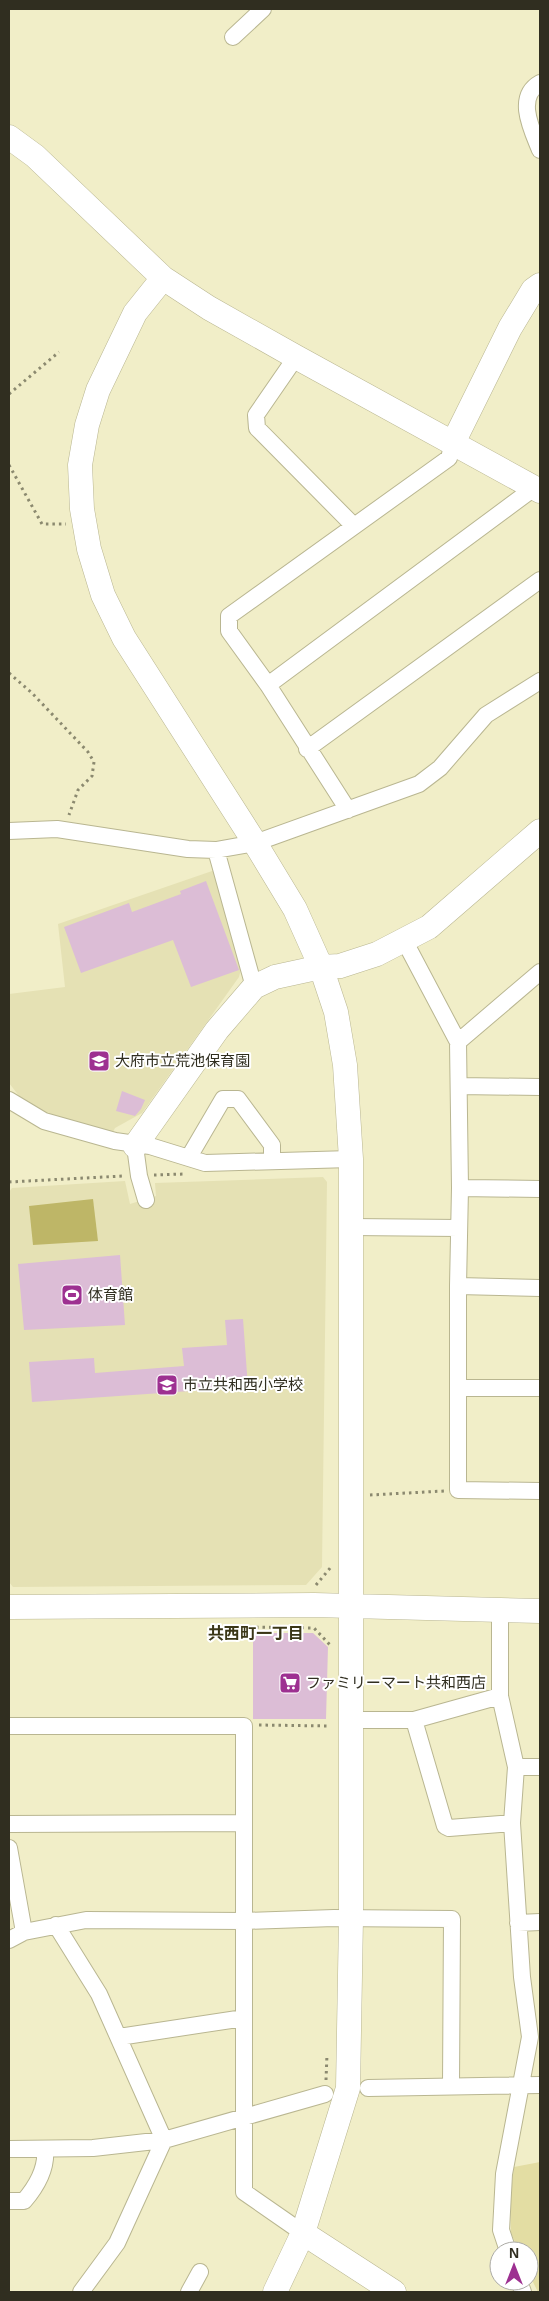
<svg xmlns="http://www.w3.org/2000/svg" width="549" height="2301" viewBox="0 0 549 2301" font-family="Helvetica,'Noto Sans JP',sans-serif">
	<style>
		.built { fill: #e5e1b4 }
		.green { fill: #e3dda3 }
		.water { fill: #beb667 }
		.building { fill: #dcbdd6 }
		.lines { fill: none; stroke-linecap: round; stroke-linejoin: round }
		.street-casing { stroke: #b9b691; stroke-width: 18 }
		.secondary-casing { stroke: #b9b691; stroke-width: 25 }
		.path { stroke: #8b896f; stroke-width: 3; stroke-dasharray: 2.5 4; stroke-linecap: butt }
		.street { stroke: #fff; stroke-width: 16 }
		.secondary { stroke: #fff; stroke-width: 24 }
		.labels { text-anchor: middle; stroke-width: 4; stroke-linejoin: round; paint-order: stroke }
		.poi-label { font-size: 15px; fill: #302e20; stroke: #fff; text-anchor: start }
		.neighbourhood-label { font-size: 16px; font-weight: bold; fill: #3a3616; stroke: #fff }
	</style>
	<rect width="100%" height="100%" fill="#f1eec8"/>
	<path class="built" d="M 215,870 L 242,965 L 239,977 L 142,1113 L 115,1128 L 112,1134 L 43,1113 L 23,1101 L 9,1083 L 9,994 L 65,987 L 58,924 Z
		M 323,1177 L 327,1182 L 322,1567 L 306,1585 L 13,1587 L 9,1582 L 9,1192 L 12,1188 L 125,1181 L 130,1204 L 156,1196 L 155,1183 Z"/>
	<path class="green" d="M 540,2162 L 540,2292 L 538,2292 L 529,2274 L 529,2251 L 519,2251 L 511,2233 L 510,2200 L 514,2167 Z"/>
	<path class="water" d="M 93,1199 L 98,1241 L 33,1245 L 29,1206 Z"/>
	<path class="building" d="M 206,881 L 239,970 L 191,987 L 173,940 L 81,973 L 64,927 L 129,903 L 132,912 L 181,894 L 180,891 Z
		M 122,1091 L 145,1100 L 141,1109 L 135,1116 L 116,1111 Z
		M 120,1255 L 125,1325 L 24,1330 L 18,1264 Z
		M 243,1319 L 248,1387 L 32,1402 L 29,1362 L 94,1358 L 95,1373 L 184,1366 L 182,1348 L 227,1345 L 225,1320 Z
		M 253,1633 L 313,1633 L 328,1647 L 326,1719 L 253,1719 Z"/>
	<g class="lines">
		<g class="street-casing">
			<path id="street" d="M 233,37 L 263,9
				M 540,83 C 515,97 532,130 540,150
				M 296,357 L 256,415 L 257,428 L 353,525
				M 268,685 L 534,488
				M 307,749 L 540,580
				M 348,810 L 268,685 L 229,631 L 229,616 L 449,458 L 453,443
				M 9,831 L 57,829 L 188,849 L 216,850 L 255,843 L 419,784 L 440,768 L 486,715 L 540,681
				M 216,850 L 254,987
				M 404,940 L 458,1042 L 460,1188 L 540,1189
				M 458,1042 L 540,972
				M 459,1086 L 540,1087
				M 9,1100 L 44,1121 L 115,1141 L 150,1146 L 205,1163 L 351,1159
				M 135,1146 L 139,1176 L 146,1200
				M 189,1157 L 223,1099 L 238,1099 L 272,1145 L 272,1161
				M 460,1188 L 458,1286 L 458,1490 L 540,1491
				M 351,1227 L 459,1228
				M 458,1286 L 540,1288
				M 458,1388 L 540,1388
				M 500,1611 L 500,1696 L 516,1767 L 512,1823 L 522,1977 L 530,2037 L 504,2174 L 501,2230 L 508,2251
				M 351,1720 L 414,1720 L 500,1696
				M 414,1720 L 445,1826 L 449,1828 L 512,1823
				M 9,1726 L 244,1726 L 244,2192 L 303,2233
				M 516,1767 L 540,1767
				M 9,1824 L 243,1823
				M 9,1848 L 24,1932
				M 518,1923 L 540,1922
				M 56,1925 L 99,1994 L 164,2140 L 117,2243 L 81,2292
				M 9,1940 L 24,1932 L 86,1920 L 244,1921 L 334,1918 L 452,1919 L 451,2086
				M 119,2037 L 244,2018
				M 368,2088 L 540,2085
				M 9,2149 L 93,2148 L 164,2140 L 325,2094
				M 9,2201 L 24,2201 C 36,2187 47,2168 45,2149
				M 519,2281 L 523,2292
				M 189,2292 L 200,2272"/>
		</g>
		<g class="secondary-casing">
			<path id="secondary" d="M 9,137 L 35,156 L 163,278 L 209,308 L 296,357 L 540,491
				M 163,278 L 135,313 L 98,390 L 87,425 L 80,465 L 82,509 L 89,549 L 103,595 L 124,638 L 255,843 L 295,909 L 321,967 L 336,1012 L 345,1065 L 351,1159 L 351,1918 L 348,2088 L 303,2233 L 275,2292
				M 453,443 L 510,328 L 533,290 L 540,285
				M 135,1146 L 217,1030 L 254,987 L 275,977 L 321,967 L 340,966 L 377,954 L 429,927 L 540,831
				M 9,1607 L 314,1605 L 540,1611
				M 303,2233 L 394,2292"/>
		</g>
		<path class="path" d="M 9,394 L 59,352
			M 9,465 L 42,524 L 66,524
			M 9,673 L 32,693 L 88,752 L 94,762 L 92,776 L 78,790 L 69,815
			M 154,1175 L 185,1174
			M 9,1182 L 123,1176
			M 370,1495 L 444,1491
			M 316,1585 L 331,1567
			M 243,1627 L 314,1628 L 331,1646
			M 259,1725 L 329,1726
			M 326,2080 L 327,2054"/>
		<use href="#street" class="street"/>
		<use href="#secondary" class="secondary"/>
	</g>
	<defs>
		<g id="school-square" transform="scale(1.125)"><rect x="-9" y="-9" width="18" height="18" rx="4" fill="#9d3091" stroke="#fff"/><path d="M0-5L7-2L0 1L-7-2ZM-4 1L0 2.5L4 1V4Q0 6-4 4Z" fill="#fff"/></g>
		<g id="stadium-square" transform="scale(1.125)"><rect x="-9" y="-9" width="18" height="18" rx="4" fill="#9d3091" stroke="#fff"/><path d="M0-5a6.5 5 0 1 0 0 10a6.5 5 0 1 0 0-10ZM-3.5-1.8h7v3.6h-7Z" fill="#fff"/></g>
		<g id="supermarket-square" transform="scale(1.125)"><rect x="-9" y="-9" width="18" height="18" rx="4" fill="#9d3091" stroke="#fff"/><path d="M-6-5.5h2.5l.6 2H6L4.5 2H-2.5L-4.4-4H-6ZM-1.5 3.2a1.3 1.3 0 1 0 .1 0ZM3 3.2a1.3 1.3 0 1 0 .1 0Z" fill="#fff"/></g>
	</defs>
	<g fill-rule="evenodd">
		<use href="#school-square" x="99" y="1061"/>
		<use href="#stadium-square" x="72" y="1295"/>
		<use href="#school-square" x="167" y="1385"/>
		<use href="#supermarket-square" x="290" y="1683"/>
	</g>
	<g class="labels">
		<g class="poi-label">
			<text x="115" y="1066">大府市立荒池保育園</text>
			<text x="88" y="1300">体育館</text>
			<text x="183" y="1390">市立共和西小学校</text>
			<text x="306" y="1688">ファミリーマート共和西店</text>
		</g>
		<g class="neighbourhood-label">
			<text x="256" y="1639">共西町一丁目</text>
		</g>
	</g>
	<rect width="549" height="2301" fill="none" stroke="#302e20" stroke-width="20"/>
	<g transform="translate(514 2266)"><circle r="24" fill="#ffffff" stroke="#acaba6"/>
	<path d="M0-4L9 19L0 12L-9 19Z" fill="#9d3091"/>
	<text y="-8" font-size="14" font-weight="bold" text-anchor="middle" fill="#302e20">N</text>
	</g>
</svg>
